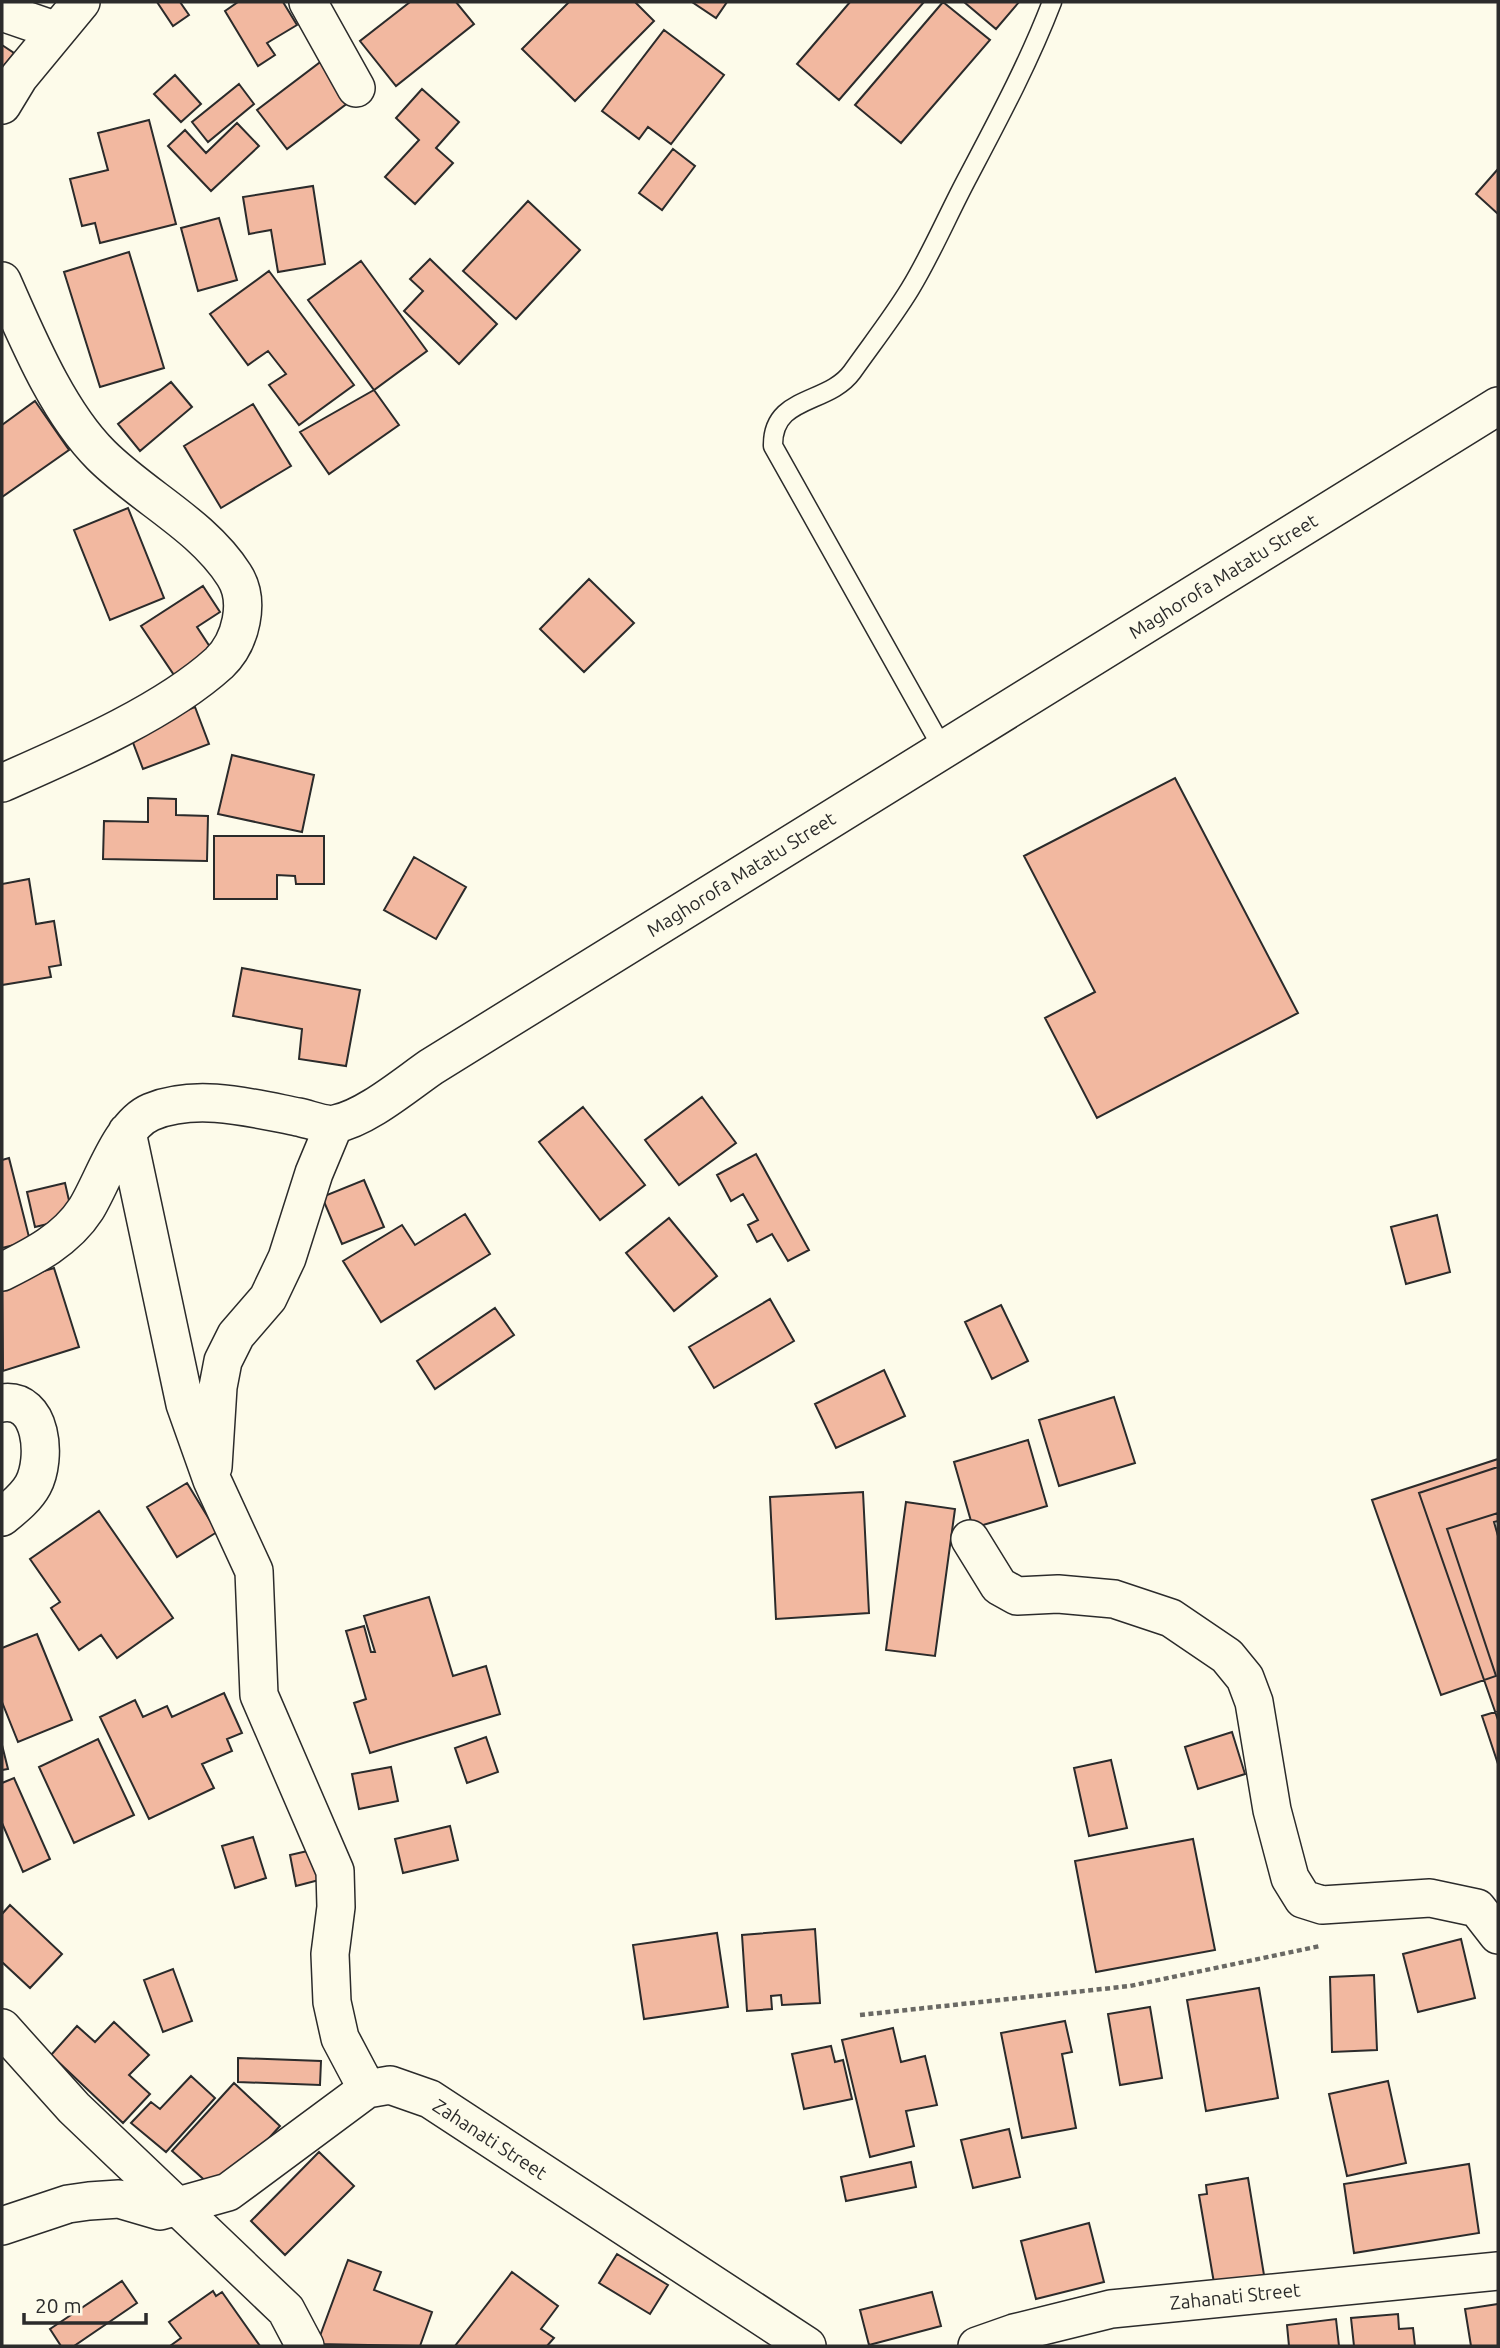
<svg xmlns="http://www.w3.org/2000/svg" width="1500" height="2348" viewBox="0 0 1500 2348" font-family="Ubuntu,sans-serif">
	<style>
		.building { fill: #f2b8a0; stroke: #2b2b2b; stroke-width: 2 }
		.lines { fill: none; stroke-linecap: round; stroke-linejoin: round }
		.service-casing { stroke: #2b2b2b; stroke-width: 21 }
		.minor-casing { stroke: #2b2b2b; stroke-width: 40 }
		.path { stroke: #6a6964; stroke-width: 4.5; stroke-dasharray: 5 3.5; stroke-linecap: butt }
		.service { stroke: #fdfbea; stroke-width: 18 }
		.minor { stroke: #fdfbea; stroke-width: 37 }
		.labels { text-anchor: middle; stroke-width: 5; stroke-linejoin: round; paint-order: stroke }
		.street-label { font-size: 19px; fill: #2b2b2b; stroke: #fdfbea }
	</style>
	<rect width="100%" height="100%" fill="#fdfbea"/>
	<path class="building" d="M 157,2 L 180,2 L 189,15 L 173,26 Z
		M 283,2 L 297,25 L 267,43 L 275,55 L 258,66 L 225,11 L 238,2 Z
		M 410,2 L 456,2 L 474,24 L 396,86 L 360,41 Z
		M 569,2 L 635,2 L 654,21 L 575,101 L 522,49 Z
		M 692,2 L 727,2 L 716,18 Z
		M 850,2 L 924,2 L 839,100 L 797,64 Z
		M 943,2 L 990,40 L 901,143 L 855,105 Z
		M 964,2 L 1019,2 L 996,29 Z
		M 664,30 L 724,75 L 671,144 L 648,127 L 639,139 L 602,111 Z
		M 2,45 L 14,53 L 2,68 Z
		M 323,60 L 353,99 L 287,149 L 257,110 Z
		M 175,75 L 201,104 L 181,122 L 154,94 Z
		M 239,84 L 254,104 L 208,142 L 192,122 Z
		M 422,89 L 459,122 L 436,148 L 453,163 L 415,204 L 385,177 L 419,140 L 396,118 Z
		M 149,120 L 176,224 L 100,243 L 95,223 L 82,226 L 70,179 L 108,170 L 98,133 Z
		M 237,123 L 259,146 L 211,191 L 168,146 L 185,130 L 206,153 Z
		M 673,149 L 695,166 L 662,210 L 639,193 Z
		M 1498,169 L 1498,214 L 1476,194 Z
		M 313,186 L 325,264 L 278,272 L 271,230 L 249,234 L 243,197 Z
		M 528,201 L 580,250 L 516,319 L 463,271 Z
		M 219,218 L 237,280 L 198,291 L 181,228 Z
		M 129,252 L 164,368 L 100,387 L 64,272 Z
		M 430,259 L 497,324 L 459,364 L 404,311 L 423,291 L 410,279 Z
		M 361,261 L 427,351 L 374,390 L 308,300 Z
		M 269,271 L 354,385 L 299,425 L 269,385 L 286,374 L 268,351 L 248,365 L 210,314 Z
		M 171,382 L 192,407 L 140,451 L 118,424 Z
		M 374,390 L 399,425 L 329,474 L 300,432 Z
		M 35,401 L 69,450 L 2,497 L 2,425 Z
		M 253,404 L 291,466 L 221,508 L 184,446 Z
		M 128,508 L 164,598 L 110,620 L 74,530 Z
		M 589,579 L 634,623 L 584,672 L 540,629 Z
		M 203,586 L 220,612 L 197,627 L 212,650 L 174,675 L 141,626 Z
		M 195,707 L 209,744 L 143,769 L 129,732 Z
		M 232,755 L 314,775 L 302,832 L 218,814 Z
		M 1175,778 L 1298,1013 L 1097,1118 L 1045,1018 L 1095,992 L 1024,856 Z
		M 148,798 L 176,799 L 176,815 L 208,816 L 207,861 L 103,859 L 104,821 L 148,822 Z
		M 214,836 L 324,836 L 324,884 L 296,884 L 295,876 L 277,875 L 277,899 L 214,899 Z
		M 414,857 L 466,887 L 436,939 L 384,910 Z
		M 29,879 L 36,924 L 54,921 L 61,965 L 49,967 L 51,977 L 2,985 L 2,884 Z
		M 242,968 L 360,990 L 346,1066 L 299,1059 L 302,1029 L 233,1016 Z
		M 702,1097 L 736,1143 L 679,1185 L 645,1140 Z
		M 583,1107 L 645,1185 L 600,1220 L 539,1142 Z
		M 756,1154 L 809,1250 L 788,1261 L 772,1234 L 757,1242 L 748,1225 L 758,1220 L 743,1194 L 731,1201 L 717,1175 Z
		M 9,1158 L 30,1241 L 2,1248 L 2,1160 Z
		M 364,1180 L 384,1227 L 342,1244 L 322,1197 Z
		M 65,1183 L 73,1218 L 35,1227 L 27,1192 Z
		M 465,1214 L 490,1254 L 381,1322 L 343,1261 L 402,1225 L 415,1245 Z
		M 1437,1215 L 1450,1272 L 1406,1284 L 1391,1227 Z
		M 669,1218 L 717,1276 L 674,1311 L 626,1253 Z
		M 54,1268 L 79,1347 L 3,1371 L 2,1284 Z
		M 770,1299 L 794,1341 L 714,1388 L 689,1347 Z
		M 1001,1305 L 1028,1361 L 992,1379 L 965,1322 Z
		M 495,1308 L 514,1335 L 435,1389 L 417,1361 Z
		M 884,1370 L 905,1416 L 836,1448 L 815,1404 Z
		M 1114,1397 L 1135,1463 L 1059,1486 L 1039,1420 Z
		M 1028,1440 L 1047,1506 L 973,1528 L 954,1462 Z
		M 1498,1459 L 1498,1513 L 1447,1529 L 1496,1676 L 1441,1695 L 1372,1500 Z
		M 1498,1467 L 1498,1521 L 1494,1522 L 1498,1536 L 1498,1720 L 1419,1493 Z
		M 187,1483 L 217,1532 L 177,1557 L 147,1507 Z
		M 863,1492 L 869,1613 L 776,1619 L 770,1497 Z
		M 906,1502 L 955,1509 L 935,1656 L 886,1650 Z
		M 99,1511 L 173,1618 L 117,1658 L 101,1635 L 79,1650 L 51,1608 L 60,1602 L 30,1559 Z
		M 429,1597 L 453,1676 L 486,1666 L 500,1714 L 370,1753 L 354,1703 L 366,1699 L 346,1631 L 364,1626 L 371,1652 L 375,1652 L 364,1616 Z
		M 37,1634 L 72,1720 L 18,1742 L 2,1702 L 2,1648 Z
		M 224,1693 L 242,1733 L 227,1739 L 232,1751 L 202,1764 L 214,1788 L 149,1819 L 100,1717 L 135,1700 L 143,1717 L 167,1706 L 172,1717 Z
		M 1498,1711 L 1498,1764 L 1482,1716 Z
		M 1232,1732 L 1245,1774 L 1198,1789 L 1185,1747 Z
		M 486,1737 L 498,1772 L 467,1783 L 455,1748 Z
		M 98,1739 L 134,1815 L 74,1843 L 39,1767 Z
		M 2,1745 L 8,1769 L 2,1770 Z
		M 1111,1760 L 1127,1828 L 1089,1836 L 1074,1768 Z
		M 391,1767 L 398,1801 L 359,1809 L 352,1774 Z
		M 14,1778 L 50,1859 L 23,1872 L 2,1823 L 2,1783 Z
		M 450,1826 L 458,1860 L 403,1873 L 395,1839 Z
		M 253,1837 L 266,1878 L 235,1888 L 222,1846 Z
		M 1193,1839 L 1215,1950 L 1096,1972 L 1075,1861 Z
		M 312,1850 L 319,1880 L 296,1886 L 290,1855 Z
		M 10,1905 L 62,1954 L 30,1988 L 2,1962 L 2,1914 Z
		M 815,1929 L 820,2003 L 782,2005 L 781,1995 L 771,1996 L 772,2009 L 747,2011 L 742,1935 Z
		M 717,1933 L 728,2007 L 644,2019 L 633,1945 Z
		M 1461,1939 L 1475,1998 L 1418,2012 L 1403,1954 Z
		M 173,1969 L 192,2021 L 163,2032 L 144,1980 Z
		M 1374,1975 L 1377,2050 L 1332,2052 L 1330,1977 Z
		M 1259,1988 L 1278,2098 L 1206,2111 L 1187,2000 Z
		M 1150,2007 L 1162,2078 L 1120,2085 L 1108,2014 Z
		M 1065,2021 L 1072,2052 L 1062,2054 L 1076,2128 L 1022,2138 L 1001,2033 Z
		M 114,2022 L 149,2055 L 129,2075 L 150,2094 L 123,2123 L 51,2055 L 77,2026 L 95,2042 Z
		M 893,2028 L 901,2062 L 925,2056 L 937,2105 L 906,2111 L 914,2146 L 870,2157 L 842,2040 Z
		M 831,2046 L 835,2062 L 843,2060 L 852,2099 L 804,2109 L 792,2054 Z
		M 238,2058 L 321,2061 L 320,2085 L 238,2082 Z
		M 191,2076 L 215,2098 L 166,2152 L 131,2123 L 151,2102 L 160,2109 Z
		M 1388,2081 L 1406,2163 L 1347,2176 L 1329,2094 Z
		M 234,2083 L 280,2126 L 219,2193 L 172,2151 Z
		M 1009,2129 L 1020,2177 L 973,2188 L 961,2140 Z
		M 319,2152 L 354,2186 L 285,2255 L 251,2221 Z
		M 911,2162 L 916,2187 L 846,2201 L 841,2177 Z
		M 1469,2164 L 1479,2233 L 1354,2253 L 1344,2184 Z
		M 1248,2178 L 1264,2275 L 1214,2283 L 1199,2195 L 1207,2194 L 1206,2185 Z
		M 1089,2223 L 1104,2282 L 1036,2299 L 1021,2241 Z
		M 617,2254 L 668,2285 L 650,2314 L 599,2283 Z
		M 348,2260 L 381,2272 L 374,2290 L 432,2312 L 420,2346 L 317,2344 Z
		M 512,2272 L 558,2306 L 541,2329 L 554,2338 L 547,2346 L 455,2346 Z
		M 122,2281 L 137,2303 L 74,2346 L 61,2346 L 50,2329 Z
		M 213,2291 L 216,2296 L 222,2292 L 260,2346 L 170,2346 L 181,2338 L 169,2322 Z
		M 932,2292 L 941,2326 L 869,2345 L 860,2310 Z
		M 1498,2304 L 1498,2346 L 1471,2346 L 1465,2309 Z
		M 1398,2314 L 1399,2329 L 1413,2328 L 1415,2346 L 1354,2346 L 1351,2318 Z
		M 1336,2319 L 1339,2346 L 1289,2346 L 1287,2325 Z"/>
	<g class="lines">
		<g class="service-casing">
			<path id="service" d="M 943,749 L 773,446 C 772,395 828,405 852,372 C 871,345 893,317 910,289 C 932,253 949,212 969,175 C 999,118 1029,62 1052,2"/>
		</g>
		<g class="minor-casing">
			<path id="minor" d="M 308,2 L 356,88
				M 2,12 L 57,31
				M 2,105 L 19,77 L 81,2
				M 2,281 C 27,337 57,411 101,455 C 143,497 202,525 234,575 C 251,601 241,642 219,663 C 164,713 70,753 2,783
				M 127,1132 L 185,1404 L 212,1480 L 254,1571 L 259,1695 L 335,1871 L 336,1907 L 330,1954 L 332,2002 L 340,2038 L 367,2089
				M 2,1272 C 34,1256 66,1240 86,1209 C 103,1182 120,1125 151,1112 C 197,1093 252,1108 298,1117 C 309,1119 325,1126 335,1124 C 366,1118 405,1085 431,1067 L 1498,406
				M 2,1403 C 43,1397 47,1459 33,1485 C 26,1498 13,1508 2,1517
				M 213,1467 L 218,1387 L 223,1361 L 236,1335 L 268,1298 L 287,1258 L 314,1173 L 334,1125
				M 970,1539 L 999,1586 L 1017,1596 L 1058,1594 L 1114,1599 L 1171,1618 L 1227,1656 L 1245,1678 L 1254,1702 L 1272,1810 L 1290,1878 L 1303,1899 L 1322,1905 L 1430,1898 L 1477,1908 L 1498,1935
				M 2,2028 L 74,2108 L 286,2310 L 305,2346
				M 2,2226 L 68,2204 L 89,2201 L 119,2199 L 160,2211 L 228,2192 L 367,2089 L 390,2085 L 430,2099 L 807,2346
				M 977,2346 L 1014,2333 L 1111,2309 L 1498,2271"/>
		</g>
		<path class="path" d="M 860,2015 L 1130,1986 L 1320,1946"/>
		<use href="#service" class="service"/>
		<use href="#minor" class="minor"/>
	</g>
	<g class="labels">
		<g class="street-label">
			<text transform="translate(1223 576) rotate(-32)" y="7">Maghorofa Matatu Street</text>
			<text transform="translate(741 874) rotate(-32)" y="7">Maghorofa Matatu Street</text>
			<text transform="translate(490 2139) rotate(33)" y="7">Zahanati Street</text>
			<text transform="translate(1235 2296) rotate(-6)" y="7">Zahanati Street</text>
		</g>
	</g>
	<rect width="1500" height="2348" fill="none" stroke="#2b2b2b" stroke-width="7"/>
	<path d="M24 2313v10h122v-10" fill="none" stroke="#2b2b2b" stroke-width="3.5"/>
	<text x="35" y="2313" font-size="21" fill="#2b2b2b" stroke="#fdfbea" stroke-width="5" paint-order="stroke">20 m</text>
</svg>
